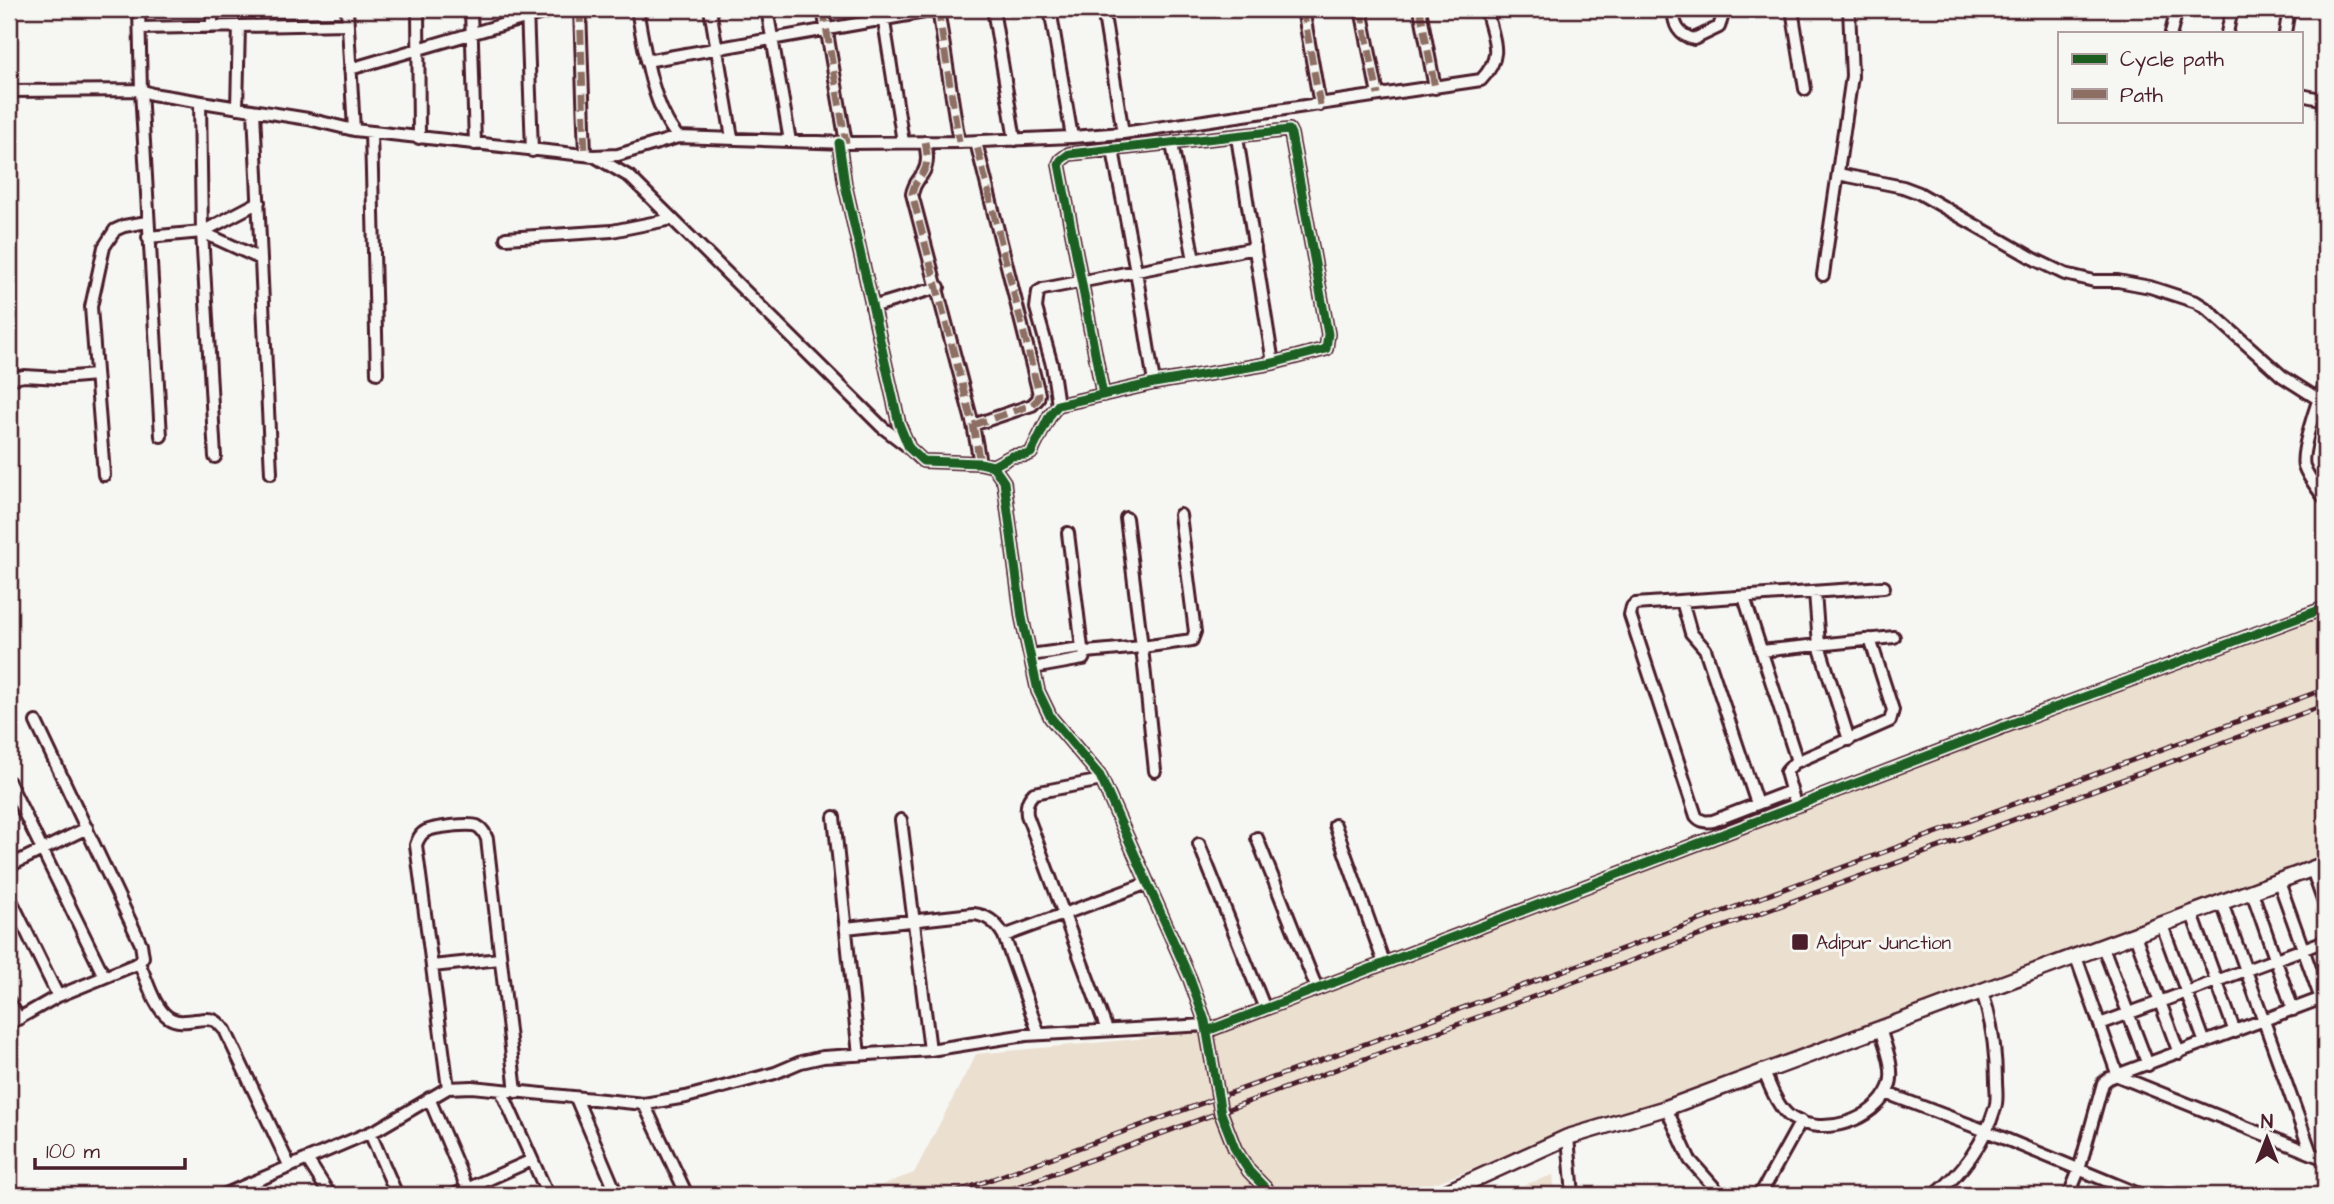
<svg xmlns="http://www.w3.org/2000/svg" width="2334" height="1204" viewBox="0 0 2334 1204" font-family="'Architects Daughter',sans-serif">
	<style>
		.built { fill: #ebdfd0 }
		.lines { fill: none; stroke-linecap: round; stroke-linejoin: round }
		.minor-casing { stroke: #4a1f2b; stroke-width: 16 }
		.major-casing { stroke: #4a1f2b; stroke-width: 19 }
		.minor { stroke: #f6f6f2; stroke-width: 10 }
		.major { stroke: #f6f6f2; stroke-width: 14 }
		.rail-casing { stroke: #4a1f2b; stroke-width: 5 }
		.rail { stroke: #f6f6f2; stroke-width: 2.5; stroke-dasharray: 8; stroke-linecap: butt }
		.quiet { stroke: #8d6e63; stroke-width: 7; stroke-dasharray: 14 7; stroke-linecap: butt }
		.cycleway-casing { stroke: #f6f6f2; stroke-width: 13 }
		.cycleway { stroke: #1b5e20; stroke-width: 9 }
		.poi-dot { fill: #4a1f2b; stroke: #f6f6f2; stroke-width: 2.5 }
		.labels { text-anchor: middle; stroke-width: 6; stroke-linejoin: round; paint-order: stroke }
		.poi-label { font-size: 19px; fill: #4a1f2b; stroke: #f6f6f2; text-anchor: start }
	</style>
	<rect width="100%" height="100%" fill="#f6f6f2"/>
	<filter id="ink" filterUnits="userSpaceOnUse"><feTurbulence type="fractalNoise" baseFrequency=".0143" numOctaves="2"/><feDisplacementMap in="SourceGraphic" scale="14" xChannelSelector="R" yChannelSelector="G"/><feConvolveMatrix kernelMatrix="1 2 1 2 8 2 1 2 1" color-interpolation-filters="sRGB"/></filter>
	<g filter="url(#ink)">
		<path class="built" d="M 2325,606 L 2325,857 L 1402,1195 L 855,1195 L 914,1173 L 976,1054 L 1169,1036 L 1700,834 Z
			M 1553,1175 L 1555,1195 L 1494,1195 Z"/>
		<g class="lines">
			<g class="minor-casing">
				<path id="minor" d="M 139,9 L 141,90 L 152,94 L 308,119 L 354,130 L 593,156 L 618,155 L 678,137
					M 212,9 L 212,27
					M 347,9 L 354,130
					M 418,9 L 419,138
					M 471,9 L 475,144
					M 527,9 L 532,151
					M 580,9 L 585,155
					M 637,9 C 644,47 652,107 678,137 L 846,143 L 959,142 L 1072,137 L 1123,133 L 1481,80 C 1505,55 1493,39 1486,9
					M 710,9 L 732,138
					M 767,9 L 790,141
					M 823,9 L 846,143
					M 882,9 L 903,142
					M 938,9 L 959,142
					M 993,9 L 1015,140
					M 1050,9 L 1072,137
					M 1103,9 L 1123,133
					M 1303,9 L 1320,105
					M 1361,9 L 1378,95
					M 1420,9 L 1435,88
					M 1673,9 C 1674,25 1678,35 1694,39 L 1719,27 L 1725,9
					M 1792,9 L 1805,89
					M 140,28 L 347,24
					M 2171,33 L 2177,9
					M 2227,33 L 2232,9
					M 2285,33 L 2289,9
					M 646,61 L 942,9
					M 350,69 L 556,9
					M 9,91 L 141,90 L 161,436
					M 2301,95 L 2325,100
					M 200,102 L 202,232 L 215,457
					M 237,108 L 239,26
					M 254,111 L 271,473
					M 371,132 L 377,373
					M 1237,137 L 1273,363
					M 925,142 C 927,153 929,163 923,173 C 918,181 914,183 912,194 L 973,425 L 980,463
					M 839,143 L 845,185 L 899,424 L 909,448 L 923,461 L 980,463 L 993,466 L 1004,482 L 1022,618 L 1038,691 L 1051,718 L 1100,776 L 1190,979 L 1205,1021 L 1221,1113 L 1235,1149 L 1249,1171 L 1272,1195
					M 1172,144 L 1194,260
					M 1113,150 L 1136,271 L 1154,383
					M 594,156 L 630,177 L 882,427 L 907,446
					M 1838,174 L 1903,187 L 1919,193 L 2036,260 L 2065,274 L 2094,281 L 2118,281 L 2150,287 L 2196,302 L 2207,309 L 2282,376 L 2318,399
					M 202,232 L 259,202
					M 148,237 L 202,232 L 261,259
					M 506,238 L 612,231 L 672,219
					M 1823,275 L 1852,76 L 1849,9
					M 872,307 L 939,287
					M 9,379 L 24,376 L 60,378 L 96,375
					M 2325,388 L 2323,389 C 2317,402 2300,453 2304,466 C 2308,478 2318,489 2325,499
					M 1058,405 L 1052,365 L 1036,308 L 1038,292 L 1043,289 L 1255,248
					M 973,425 L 1032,405 L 1038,399 L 1039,394 L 976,142
					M 993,466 L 1012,456 L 1026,455 L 1031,453 L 1050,415 L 1058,405 L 1154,383 L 1273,363 L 1326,349 L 1328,334 L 1291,134 L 1289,130 L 1069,154 L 1061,160 L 1059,164 L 1103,395
					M 104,475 L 91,307 L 104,247 L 115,230 L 124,226 L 147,222
					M 1068,533 L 1082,648
					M 1815,592 L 1819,645 L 1849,740
					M 1744,597 L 1797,761
					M 1682,601 L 1691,633 L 1705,649 L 1757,804
					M 1761,651 L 1894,637
					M 1086,652 L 1142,647 L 1126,518
					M 1030,655 L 1082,648 L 1086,652 L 1083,659 L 1033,668
					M 1155,771 L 1142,647 L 1192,640 L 1195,632 L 1180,515
					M 1102,780 L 1034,793 C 1027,800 1026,806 1027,815 L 1107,1030
					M 9,782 L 104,976
					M 1791,791 L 1713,821 C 1706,822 1701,822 1696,816 L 1630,615 L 1632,607 L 1635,604 L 1884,587
					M 1793,797 L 1786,772 L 1794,763 L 1890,721 L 1893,710 L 1870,639
					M 834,817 L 859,1055
					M 901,820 L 930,1050
					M 1335,825 L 1384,963
					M 1257,838 L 1317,989
					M 1199,844 L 1265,1009
					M 9,866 L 87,828
					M 2312,869 L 2325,906
					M 2279,882 L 2321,999
					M 2252,892 L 2293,1010
					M 9,896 L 58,996
					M 2222,903 L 2311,1153
					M 2192,914 L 2235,1032
					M 2162,925 L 2205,1043
					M 846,928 L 973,914 C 987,915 997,923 1004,936 L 1148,883
					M 2135,935 L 2179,1053
					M 1004,936 L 1039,1034
					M 2103,947 L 2148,1065
					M 2076,957 L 2118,1076
					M 139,963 C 147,979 153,1006 168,1017 C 183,1028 206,1013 217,1022 C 220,1024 222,1028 225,1030 L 290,1167
					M 432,966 L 500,959
					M 9,1001 L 19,1019
					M 9,1024 L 58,996 L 139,963 L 143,957 L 141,944 L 36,722
					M 2100,1024 L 2325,941
					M 1207,1031 L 2016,722 L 2325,608
					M 1764,1072 C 1770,1086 1778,1109 1792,1118 C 1823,1137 1875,1121 1889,1087 C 1896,1071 1885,1045 1880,1029
					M 2118,1076 L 2325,1159
					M 448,1088 L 416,845 C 418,839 420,834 426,831 C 434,827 469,823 477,826 C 483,829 485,834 487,839 L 516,1092
					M 501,1090 L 548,1195
					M 1886,1093 L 1986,1131 L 2141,1195
					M 429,1098 L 470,1195
					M 576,1098 L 617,1195
					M 644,1104 L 687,1195
					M 1666,1108 L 1690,1160 L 1721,1195
					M 370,1133 L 397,1195
					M 1568,1137 L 1573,1195
					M 307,1159 L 330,1195
					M 223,1195 L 378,1129 L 448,1088 L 472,1087 L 644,1104 L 686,1097 L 775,1073 L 801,1062 L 823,1057 L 930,1050 L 1026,1035 L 1206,1025
					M 453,1195 L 532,1160
					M 1760,1195 L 1801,1121
					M 1935,1195 C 1962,1173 1985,1142 1995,1108 C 1998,1100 1996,1090 1996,1081 C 1996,1050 1992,1021 1982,992
					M 2069,1195 L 2079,1170 L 2103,1083 L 2109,1078 L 2325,997"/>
			</g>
			<g class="major-casing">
				<path id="major" d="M 1440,1195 L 1568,1137 L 1666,1108 L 2325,864"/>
			</g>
			<use href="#minor" class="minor"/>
			<use href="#major" class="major"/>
			<g class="rail-casing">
				<path id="rail" d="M 948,1195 L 1308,1065 L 2325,689
					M 995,1195 L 2325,705"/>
			</g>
			<use href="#rail" class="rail"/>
			<path class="quiet" d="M 580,9 L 585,155
				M 823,9 L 846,143
				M 938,9 L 959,142
				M 1303,9 L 1320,105
				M 1361,9 L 1378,95
				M 1420,9 L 1435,88
				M 925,142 C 927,153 929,163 923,173 C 918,181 914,183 912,194 L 973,425 L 980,463
				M 973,425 L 1032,405 L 1038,399 L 1039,394 L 976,142"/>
			<g class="cycleway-casing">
				<path id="cycleway" d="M 839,143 L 845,185 L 899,424 L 909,448 L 923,461 L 980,463 L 993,466 L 1004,482 L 1022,618 L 1038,691 L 1051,718 L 1100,776 L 1190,979 L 1205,1021 L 1221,1113 L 1235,1149 L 1249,1171 L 1272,1195
					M 993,466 L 1012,456 L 1026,455 L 1031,453 L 1050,415 L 1058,405 L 1154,383 L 1273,363 L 1326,349 L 1328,334 L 1291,134 L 1289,130 L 1069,154 L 1061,160 L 1059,164 L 1103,395
					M 1207,1031 L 2016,722 L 2325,608"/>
			</g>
			<use href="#cycleway" class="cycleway"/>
		</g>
	</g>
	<rect class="poi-dot" x="1791" y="933" width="18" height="18" rx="3.5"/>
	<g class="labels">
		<g class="poi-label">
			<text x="1816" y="949">Adipur Junction</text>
		</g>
	</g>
	<rect width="2334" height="1204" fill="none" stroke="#f6f6f2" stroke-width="35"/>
	<rect x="18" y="18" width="2299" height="1169" fill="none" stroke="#4a1f2b" stroke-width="2.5" filter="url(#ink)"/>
	<rect x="2058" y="32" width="245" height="91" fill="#f6f6f2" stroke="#b1a0a2" stroke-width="2"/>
	<rect x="2072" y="54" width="35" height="10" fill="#1b5e20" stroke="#b1a0a2" stroke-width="2"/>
	<text x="2120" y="66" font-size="21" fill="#4a1f2b">Cycle path</text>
	<rect x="2072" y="89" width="35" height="10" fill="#8d6e63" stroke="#b1a0a2" stroke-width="2"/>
	<text x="2120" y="102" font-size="21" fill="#4a1f2b">Path</text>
	<g transform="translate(2267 1138)" stroke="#f6f6f2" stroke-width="5" paint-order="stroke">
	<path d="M0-5L12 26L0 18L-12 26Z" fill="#4a1f2b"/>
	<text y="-10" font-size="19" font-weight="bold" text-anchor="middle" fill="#4a1f2b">N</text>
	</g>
	<path d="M35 1158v10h150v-10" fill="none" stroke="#4a1f2b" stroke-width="3.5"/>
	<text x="46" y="1158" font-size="21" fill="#4a1f2b" stroke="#f6f6f2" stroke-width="5" paint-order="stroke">100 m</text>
</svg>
